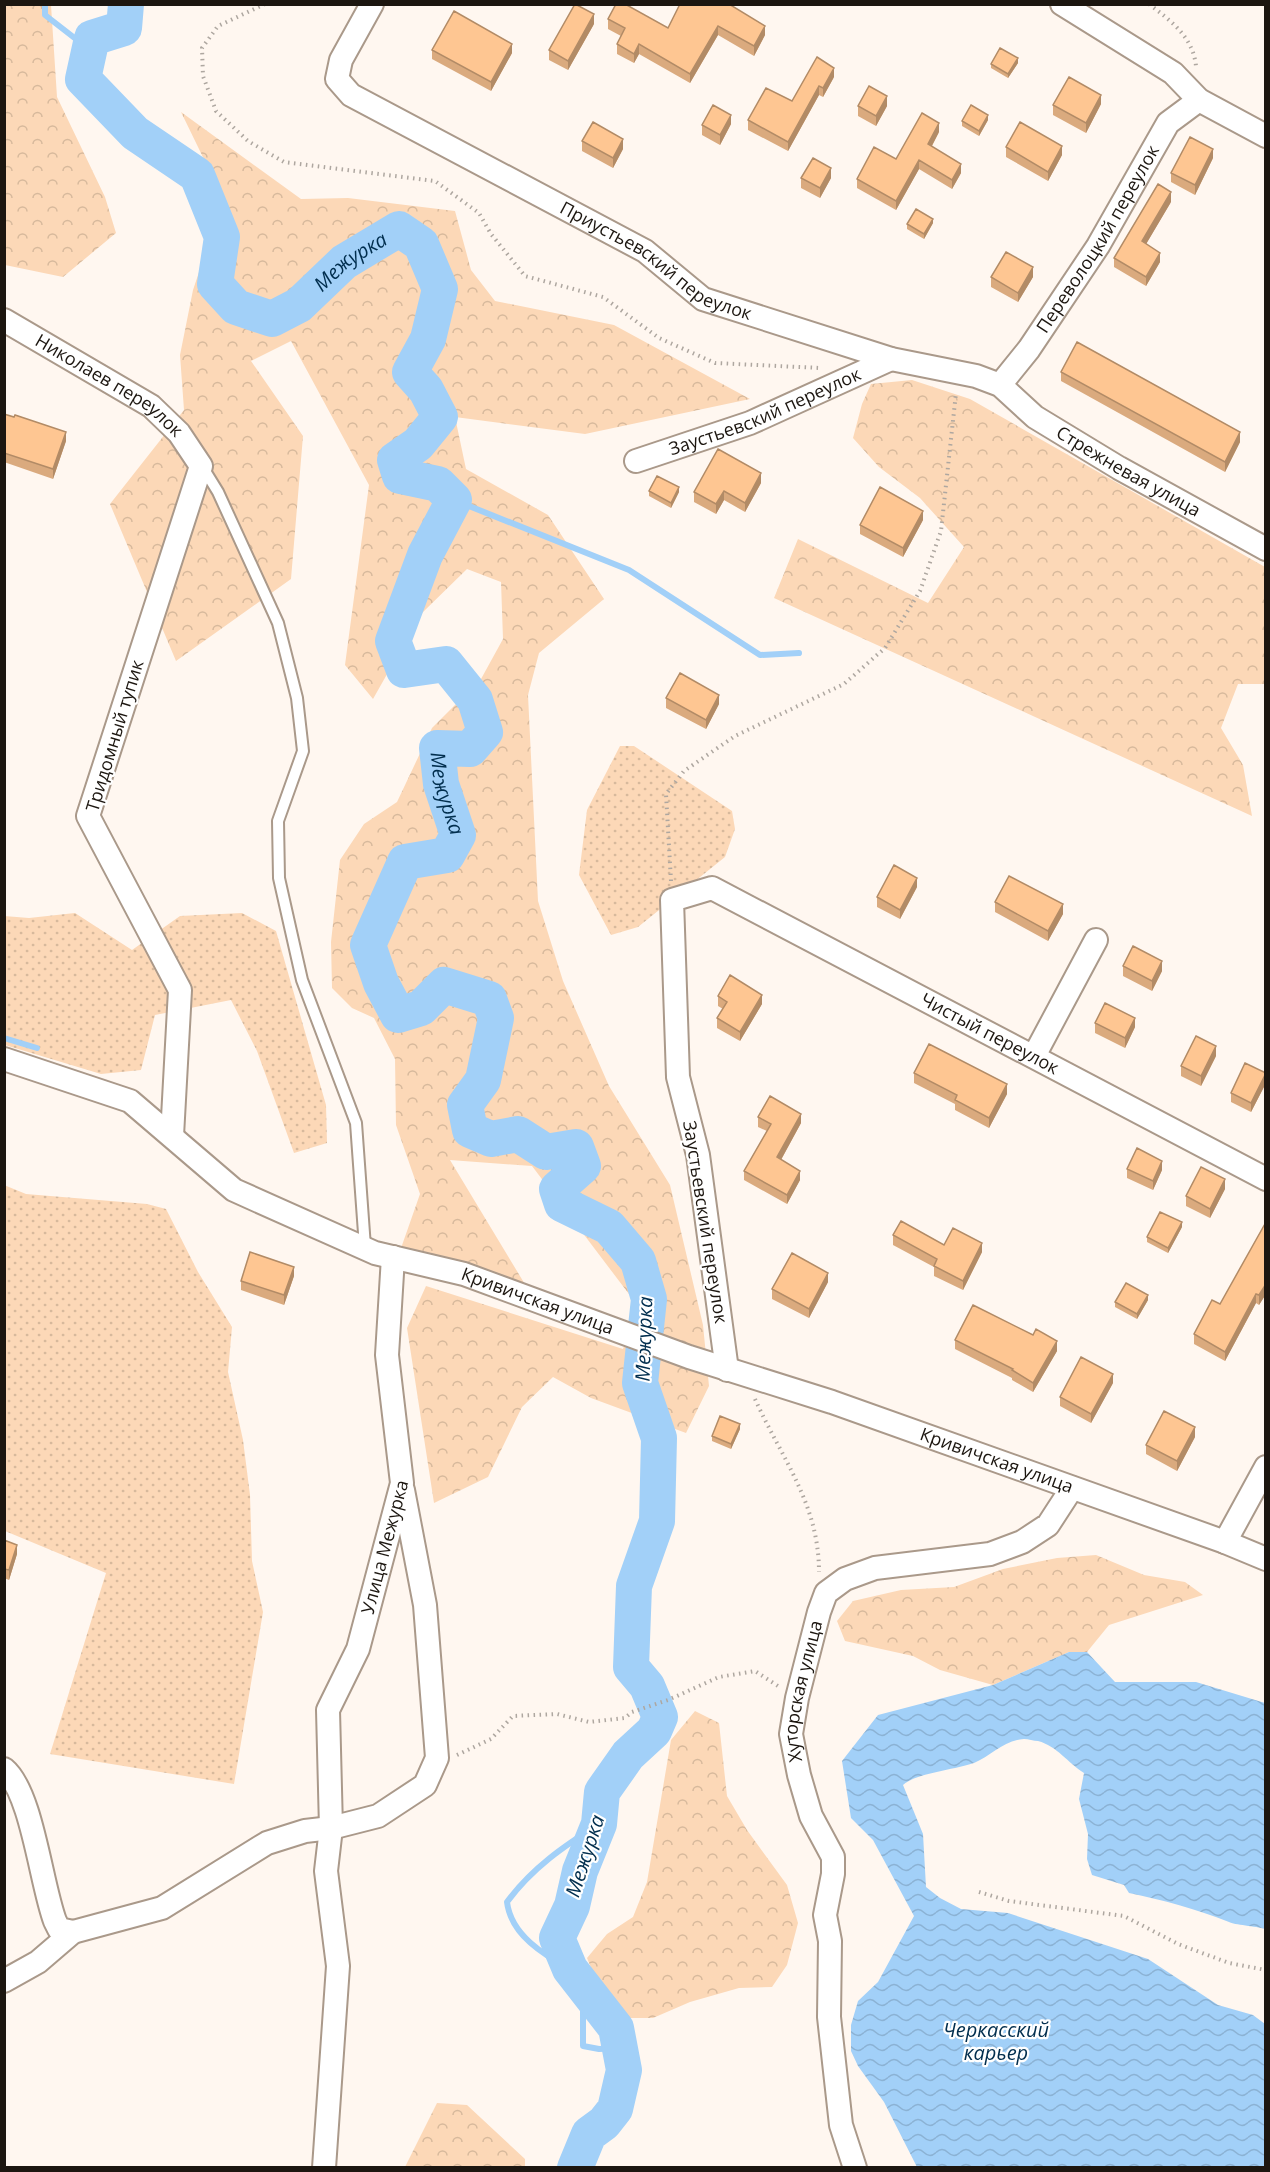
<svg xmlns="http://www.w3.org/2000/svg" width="1270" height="2172" viewBox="0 0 1270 2172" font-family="'Open Sans',sans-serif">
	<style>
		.grass { fill: url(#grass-dots) }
		.forest { fill: url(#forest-crowns) }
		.water { fill: url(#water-waves) }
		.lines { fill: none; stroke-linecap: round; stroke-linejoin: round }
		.stream { stroke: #a2d0f8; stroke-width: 6 }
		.river { stroke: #a2d0f8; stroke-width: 36 }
		.service-casing { stroke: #aa998a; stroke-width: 14 }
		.minor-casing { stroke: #aa998a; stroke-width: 26 }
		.path { stroke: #aea7a0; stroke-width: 4; stroke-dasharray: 1.5 4.5; stroke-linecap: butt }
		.service { stroke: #fff; stroke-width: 10 }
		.minor { stroke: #fff; stroke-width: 22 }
		.wall { fill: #daaa7e }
		.shaded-wall { fill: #b28b66 }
		.building { fill: #fec692; stroke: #b28b66; stroke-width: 1.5 }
		.labels { text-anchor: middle; stroke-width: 4.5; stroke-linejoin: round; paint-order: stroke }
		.street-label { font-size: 18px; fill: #1c1610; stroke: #fff }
		.water-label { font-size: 20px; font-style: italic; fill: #012e4e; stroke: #fff }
	</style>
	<defs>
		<pattern id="grass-dots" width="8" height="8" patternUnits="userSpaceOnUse" patternTransform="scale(1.5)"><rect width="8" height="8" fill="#fcd8b7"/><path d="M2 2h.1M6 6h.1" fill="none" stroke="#d7b99c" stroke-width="1.8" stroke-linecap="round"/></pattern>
		<pattern id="forest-crowns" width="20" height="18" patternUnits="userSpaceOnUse" patternTransform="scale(1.5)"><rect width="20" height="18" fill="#fcd8b7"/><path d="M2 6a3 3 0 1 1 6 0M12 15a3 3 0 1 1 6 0" fill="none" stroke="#d7b99c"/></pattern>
		<pattern id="water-waves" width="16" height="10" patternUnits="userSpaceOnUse" patternTransform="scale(1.5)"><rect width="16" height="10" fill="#a2d0f8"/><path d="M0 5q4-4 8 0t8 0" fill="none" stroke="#8bb2d4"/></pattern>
	</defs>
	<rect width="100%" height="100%" fill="#fff7f0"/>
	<path class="grass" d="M 620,746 L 634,746 L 732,811 L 735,829 L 725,857 L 638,927 L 611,935 L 579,875 L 587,810 Z
		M 75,913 L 132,950 L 180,916 L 242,913 L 276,931 L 326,1105 L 327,1143 L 294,1153 L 257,1051 L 231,1000 L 155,1015 L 141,1070 L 101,1074 L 5,1045 L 4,916 L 29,918 Z
		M 4,1185 L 26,1194 L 147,1204 L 166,1209 L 198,1272 L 232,1327 L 228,1372 L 243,1440 L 250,1495 L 252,1561 L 263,1612 L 234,1784 L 50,1754 L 106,1573 L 5,1531 Z"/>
	<path class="forest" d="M 4,5 L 51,5 L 57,97 L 105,197 L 116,233 L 63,277 L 5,265 Z
		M 181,112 L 301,199 L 348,198 L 455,211 L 471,270 L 495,301 L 614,325 L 750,399 L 585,434 L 455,417 L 466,469 L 548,515 L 604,599 L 539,653 L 528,695 L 538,901 L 563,981 L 609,1086 L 670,1185 L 703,1325 L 709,1386 L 686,1433 L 591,1398 L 553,1377 L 522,1407 L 488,1477 L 434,1503 L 407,1328 L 426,1286 L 623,1349 L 638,1306 L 532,1166 L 450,1160 L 526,1286 L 400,1251 L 420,1194 L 396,1125 L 395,1059 L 374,1018 L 352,1008 L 332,988 L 331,942 L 340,860 L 364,824 L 397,802 L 432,728 L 481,679 L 503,639 L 501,582 L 467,569 L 421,614 L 373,699 L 345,665 L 369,485 L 291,341 L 251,361 L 303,436 L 291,579 L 176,661 L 110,504 L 184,410 L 180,355 L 193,290 L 202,263 L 233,219 Z
		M 912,380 L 970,399 L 1265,567 L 1265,684 L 1238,684 L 1221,728 L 1243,765 L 1252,816 L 774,598 L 798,539 L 928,603 L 964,547 L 920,498 L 879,467 L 853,438 L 862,404 L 871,384 Z
		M 1096,1555 L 1144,1575 L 1185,1582 L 1203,1595 L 1109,1625 L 1087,1652 L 1069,1652 L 993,1685 L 940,1670 L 913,1656 L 845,1641 L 837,1621 L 853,1601 L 901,1590 L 954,1587 L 1003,1569 L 1057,1558 Z
		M 695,1711 L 719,1723 L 727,1796 L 747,1830 L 787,1885 L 798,1923 L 787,1965 L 772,1987 L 739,1988 L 690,2002 L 653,2018 L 612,2018 L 587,1958 L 607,1934 L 633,1917 L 647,1882 L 671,1740 Z
		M 437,2103 L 467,2105 L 525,2159 L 525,2167 L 405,2167 Z"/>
	<path class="water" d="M 1069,1652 L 1087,1652 L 1115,1682 L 1196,1682 L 1265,1703 L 1265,1929 C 1256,1926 1234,1925 1229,1922 C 1196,1909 1163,1900 1129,1893 L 1124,1885 L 1092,1875 L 1087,1859 L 1088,1834 L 1079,1799 L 1084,1773 C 1068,1763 1057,1746 1038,1741 C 1034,1741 1028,1739 1024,1739 C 1004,1740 991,1756 974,1763 C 954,1770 916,1773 903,1785 L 923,1834 L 926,1887 L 940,1898 L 961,1909 L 1008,1913 L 1148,1959 L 1218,2005 L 1253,2015 L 1265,2024 L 1265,2167 L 917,2167 L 884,2102 L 858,2066 L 851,2051 L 851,2025 L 858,2001 L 878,1982 L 914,1916 L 873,1840 L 851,1818 L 842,1761 L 878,1715 L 993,1685 Z"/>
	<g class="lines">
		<path class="stream" d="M 45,4 L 45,15 L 90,50
			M 454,500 L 629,570 L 760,655 L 799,653
			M 4,1038 L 37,1048
			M 570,1969 C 544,1955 511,1935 507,1902 C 532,1868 564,1846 599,1824
			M 583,1985 L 583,2046 L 599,2049 L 620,2048"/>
		<path class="river" id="s1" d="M 126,4 L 124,28 L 92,38 L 83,79 L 135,133 L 197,175 L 222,237 L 215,284 L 236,307 L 272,319 L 299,305 L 344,262 L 399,229 L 421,244 L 440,289 L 428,339 L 410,372 L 426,390 L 440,417 L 418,444 L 395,460 L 400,476 L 438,484 L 454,500 L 425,555 L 393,641 L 404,670 L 446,664 L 475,700 L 485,732 L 470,749 L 437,748 L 441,784 L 458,835 L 447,855 L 405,862 L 368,945 L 381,983 L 398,1015 L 421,1008 L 444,985 L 489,999 L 496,1018 L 483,1080 L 465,1105 L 470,1130 L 491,1139 L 518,1134 L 546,1152 L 576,1147 L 583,1166 L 557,1189 L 562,1204 L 609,1227 L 638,1261 L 649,1299 L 640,1383 L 659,1438 L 657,1521 L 634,1586 L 631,1667 L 647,1686 L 660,1717 L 654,1731 L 628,1755 L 602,1792 L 599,1824 L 580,1871 L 572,1906 L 557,1938 L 570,1969 L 616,2028 L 624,2070 L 615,2109 L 604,2123 L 589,2134 L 575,2168"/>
		<g class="service-casing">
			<path id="service" d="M 202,466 L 218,492 L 278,623 L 297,698 L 303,751 L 278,821 L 279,878 L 302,980 L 356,1123 L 365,1247"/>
		</g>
		<g class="minor-casing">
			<g id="minor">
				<path id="s2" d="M 372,4 L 341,60 L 337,79 L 351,95 L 645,251 L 703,299 L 891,359 L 976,376 L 1000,385 L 1035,417 L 1119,468 L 1266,549"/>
				<path d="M 1062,4 L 1173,73 L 1199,100 L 1266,136"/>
				<path id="s3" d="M 4,320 L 151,406 L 179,433 L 201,466 L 88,816 L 180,990 L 172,1136"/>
				<path id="s4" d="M 1000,385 L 1029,349 L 1098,246 L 1168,123 L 1199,100"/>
				<path id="s5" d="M 636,461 L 750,423 L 891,359"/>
				<path d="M 1034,1056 L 1096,940"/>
				<path id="s6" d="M 4,1059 L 130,1101 L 234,1190 L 375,1253 L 464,1274 L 689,1357 L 832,1402 L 1225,1542 L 1266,1559"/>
				<path id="s7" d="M 727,1370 L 698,1155 L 678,1077 L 672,900 L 712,888 L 1266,1179"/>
				<path d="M 1225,1542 L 1266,1467"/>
				<path d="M 4,1769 C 32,1792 41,1884 55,1921 L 59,1929 L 73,1932"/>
				<path d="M 4,1981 L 38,1962 L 73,1932 L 162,1908 L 267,1843 L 305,1831 L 331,1828 L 378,1816 L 425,1785 L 437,1758 L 425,1605 L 403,1490"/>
				<path id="s8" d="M 324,2168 L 338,1966 L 326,1871 L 331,1828 L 328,1710 L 358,1649 L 402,1483 L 387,1355 L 393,1257"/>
				<path id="s9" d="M 855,2168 L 841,2125 L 829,2017 L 830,1941 L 825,1915 L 833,1874 L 833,1857 L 811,1816 L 799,1775 L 791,1734 L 797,1698 L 819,1612 L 826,1593 L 845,1579 L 875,1568 L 990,1554 L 1022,1542 L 1048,1525 L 1072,1488"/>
			</g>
		</g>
		<path class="path" d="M 265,4 L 218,26 L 202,48 L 203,76 L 216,111 L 248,141 L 284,162 L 435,181 L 479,213 L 491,234 L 525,276 L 603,297 L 659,338 L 715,363 L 820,368
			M 1149,4 C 1171,21 1193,37 1196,66
			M 671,881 L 666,794 L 684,771 L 735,736 L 844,684 L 885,648 L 920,591 L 941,531 L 956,393
			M 755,1399 C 782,1459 819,1504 819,1572
			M 457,1755 L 491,1739 L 513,1716 L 557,1714 L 589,1722 L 625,1718 L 632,1712 L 668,1700 L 719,1677 L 755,1671 L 778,1686
			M 979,1892 L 1009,1901 L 1124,1916 L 1178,1944 L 1229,1963 L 1266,1970"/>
		<use href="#service" class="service"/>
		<use href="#minor" class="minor"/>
	</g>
	<path class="wall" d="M 680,4 L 765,35 L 754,56 L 718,35 L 690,83 L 639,54 L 634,63 L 617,54 L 617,44 L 621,36 L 608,29 L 608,19 L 668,28 Z
		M 594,24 L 568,70 L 549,60 L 549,50 Z
		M 432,50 L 512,53 L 491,91 L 432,59 Z
		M 1018,63 L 1008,78 L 991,68 L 991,64 Z
		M 834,77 L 823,97 L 819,95 L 788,151 L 748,130 L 748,120 L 792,101 Z
		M 1101,104 L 1086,133 L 1053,115 L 1053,105 Z
		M 858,106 L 887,106 L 876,126 L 858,116 Z
		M 988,120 L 979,136 L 962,126 L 962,121 Z
		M 731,124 L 720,145 L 702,135 L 702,125 Z
		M 939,132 L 932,146 L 961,173 L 952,189 L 919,169 L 896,210 L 857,188 L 857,179 L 896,159 Z
		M 582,141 L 623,149 L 613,168 L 582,151 Z
		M 1006,147 L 1062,155 L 1048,181 L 1006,157 Z
		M 1213,158 L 1195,195 L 1171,182 L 1171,173 Z
		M 801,178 L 831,178 L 820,198 L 801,188 Z
		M 1171,202 L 1146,244 L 1160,262 L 1146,286 L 1114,267 L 1114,258 Z
		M 933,223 L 924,239 L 907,229 L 907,224 Z
		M 991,277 L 1033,277 L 1018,302 L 991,287 Z
		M 1061,372 L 1240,442 L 1225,472 L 1061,381 Z
		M 4,414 L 66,441 L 53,479 L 4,462 Z
		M 761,483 L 745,512 L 724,500 L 716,514 L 694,502 L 694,492 Z
		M 649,491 L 679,492 L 671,508 L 649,496 Z
		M 923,520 L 903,557 L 860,534 L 860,525 Z
		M 666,698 L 719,704 L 706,729 L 666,708 Z
		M 917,887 L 900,919 L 877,907 L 877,897 Z
		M 995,902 L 1063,914 L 1048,941 L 995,912 Z
		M 1123,966 L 1162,971 L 1152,991 L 1123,976 Z
		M 718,996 L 762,1004 L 740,1041 L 717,1028 L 717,1018 L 723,1009 L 718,1006 Z
		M 1095,1023 L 1135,1027 L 1125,1048 L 1095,1033 Z
		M 1216,1056 L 1201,1086 L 1181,1076 L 1181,1066 Z
		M 914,1073 L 1007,1094 L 989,1128 L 955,1110 L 955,1104 L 914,1083 Z
		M 1266,1073 L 1266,1083 L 1251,1112 L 1231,1102 L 1231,1093 Z
		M 758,1117 L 801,1123 L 781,1160 L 800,1180 L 787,1204 L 744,1180 L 744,1171 L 767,1131 L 758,1127 Z
		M 1127,1169 L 1162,1170 L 1153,1190 L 1127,1178 Z
		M 1225,1189 L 1210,1218 L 1186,1206 L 1186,1196 Z
		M 1266,1222 L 1266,1294 L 1259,1305 L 1256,1303 L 1225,1361 L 1194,1344 L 1194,1334 L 1220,1304 Z
		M 1182,1227 L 1168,1253 L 1147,1242 L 1147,1237 Z
		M 893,1235 L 944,1245 L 982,1252 L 963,1290 L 934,1276 L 934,1267 L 893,1245 Z
		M 294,1276 L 284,1305 L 241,1290 L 241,1281 Z
		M 828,1282 L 809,1318 L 772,1299 L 772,1289 Z
		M 1148,1300 L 1137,1319 L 1115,1307 L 1115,1302 Z
		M 1033,1335 L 1057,1351 L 1033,1392 L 1012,1380 L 1012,1378 L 955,1349 L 955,1340 Z
		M 1113,1383 L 1091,1423 L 1060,1406 L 1060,1397 Z
		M 740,1429 L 731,1449 L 712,1441 L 712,1436 Z
		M 1195,1437 L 1177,1471 L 1146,1454 L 1146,1445 Z
		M 4,1540 L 17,1554 L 9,1580 L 4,1578 Z"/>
	<path class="shaded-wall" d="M 594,14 L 594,24 L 568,70 L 568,61 Z
		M 718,26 L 718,35 L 690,83 L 690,74 Z
		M 765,26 L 765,35 L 754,56 L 754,46 Z
		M 512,44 L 512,53 L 491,91 L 491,82 Z
		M 639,44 L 639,54 L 634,63 L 634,54 Z
		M 1018,58 L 1018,63 L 1008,78 L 1008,74 Z
		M 834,68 L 834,77 L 823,97 L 823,88 Z
		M 819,86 L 819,95 L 788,151 L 788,142 Z
		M 1101,95 L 1101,104 L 1086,133 L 1086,123 Z
		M 887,96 L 887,106 L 876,126 L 876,116 Z
		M 731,115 L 731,124 L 720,145 L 720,135 Z
		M 988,115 L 988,120 L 979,136 L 979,131 Z
		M 939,123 L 939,132 L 928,153 L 928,144 Z
		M 623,139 L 623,149 L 613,168 L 613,158 Z
		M 1062,146 L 1062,155 L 1048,181 L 1048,172 Z
		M 1213,149 L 1213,158 L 1195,195 L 1195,185 Z
		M 919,160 L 919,169 L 896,210 L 896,201 Z
		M 961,164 L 961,173 L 952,189 L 952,180 Z
		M 831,168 L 831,178 L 820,198 L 820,188 Z
		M 1171,192 L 1171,202 L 1142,251 L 1142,241 Z
		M 933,219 L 933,223 L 924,239 L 924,234 Z
		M 1160,253 L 1160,262 L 1146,286 L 1146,277 Z
		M 1033,267 L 1033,277 L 1018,302 L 1018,293 Z
		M 66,432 L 66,441 L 53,479 L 53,469 Z
		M 1240,432 L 1240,442 L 1225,472 L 1225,462 Z
		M 761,473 L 761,483 L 745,512 L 745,503 Z
		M 679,487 L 679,492 L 671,508 L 671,503 Z
		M 724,491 L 724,500 L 716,514 L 716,504 Z
		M 923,511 L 923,520 L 903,557 L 903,548 Z
		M 719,695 L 719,704 L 706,729 L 706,720 Z
		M 917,878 L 917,887 L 900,919 L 900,910 Z
		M 1063,904 L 1063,914 L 1048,941 L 1048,931 Z
		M 1162,961 L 1162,971 L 1152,991 L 1152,981 Z
		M 762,995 L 762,1004 L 740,1041 L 740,1032 Z
		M 1135,1018 L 1135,1027 L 1125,1048 L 1125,1038 Z
		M 1216,1046 L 1216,1056 L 1201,1086 L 1201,1076 Z
		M 1266,1074 L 1266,1083 L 1251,1112 L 1251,1103 Z
		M 1007,1084 L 1007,1094 L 989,1128 L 989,1118 Z
		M 801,1114 L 801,1123 L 777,1167 L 777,1157 Z
		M 1162,1161 L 1162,1170 L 1153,1190 L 1153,1181 Z
		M 800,1171 L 800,1180 L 787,1204 L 787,1195 Z
		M 1225,1179 L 1225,1189 L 1210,1218 L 1210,1209 Z
		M 1182,1222 L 1182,1227 L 1168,1253 L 1168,1248 Z
		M 982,1243 L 982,1252 L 963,1290 L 963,1281 Z
		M 294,1267 L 294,1276 L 284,1305 L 284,1295 Z
		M 828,1273 L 828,1282 L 809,1318 L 809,1309 Z
		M 1266,1284 L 1266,1294 L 1259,1305 L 1259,1295 Z
		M 1256,1294 L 1256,1303 L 1225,1361 L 1225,1352 Z
		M 1148,1295 L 1148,1300 L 1137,1319 L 1137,1314 Z
		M 1057,1341 L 1057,1351 L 1033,1392 L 1033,1383 Z
		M 1113,1374 L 1113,1383 L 1091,1423 L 1091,1414 Z
		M 740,1424 L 740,1429 L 731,1449 L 731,1444 Z
		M 1195,1427 L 1195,1437 L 1177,1471 L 1177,1461 Z
		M 17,1545 L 17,1554 L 9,1580 L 9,1570 Z"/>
	<path class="building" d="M 575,4 L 594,14 L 568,61 L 549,50 Z
		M 616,4 L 625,4 L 668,28 L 680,4 L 729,4 L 765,26 L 754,46 L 718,26 L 690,74 L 639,44 L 634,54 L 617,44 L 625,28 L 608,19 Z
		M 454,11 L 512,44 L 491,82 L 432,50 Z
		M 1000,48 L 1018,58 L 1008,74 L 991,64 Z
		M 817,57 L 834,68 L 823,88 L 819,86 L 788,142 L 748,120 L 766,88 L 792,101 Z
		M 1069,77 L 1101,95 L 1086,123 L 1053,105 Z
		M 869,86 L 887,96 L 876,116 L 858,106 Z
		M 713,105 L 731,115 L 720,135 L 702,125 Z
		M 971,105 L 988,115 L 979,131 L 962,121 Z
		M 922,113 L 939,123 L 928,144 L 961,164 L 952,180 L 919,160 L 896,201 L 857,179 L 874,147 L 896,159 Z
		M 593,122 L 623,139 L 613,158 L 582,141 Z
		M 1020,122 L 1062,146 L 1048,172 L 1006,147 Z
		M 1190,137 L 1213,149 L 1195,185 L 1171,173 Z
		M 813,158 L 831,168 L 820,188 L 801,178 Z
		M 1158,184 L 1171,192 L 1142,241 L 1160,253 L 1146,277 L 1114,258 Z
		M 916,209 L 933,219 L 924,234 L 907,224 Z
		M 1006,252 L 1033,267 L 1018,293 L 991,277 Z
		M 1077,342 L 1240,432 L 1225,462 L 1061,372 Z
		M 4,414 L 14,417 L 15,415 L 66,432 L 53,469 L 4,453 Z
		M 718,449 L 761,473 L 745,503 L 724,491 L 716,504 L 694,492 Z
		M 657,476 L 679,487 L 671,503 L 649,491 Z
		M 880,487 L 923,511 L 903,548 L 860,525 Z
		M 680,673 L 719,695 L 706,720 L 666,698 Z
		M 894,865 L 917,878 L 900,910 L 877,897 Z
		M 1009,876 L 1063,904 L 1048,931 L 995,902 Z
		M 1133,946 L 1162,961 L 1152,981 L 1123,966 Z
		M 730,975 L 762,995 L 740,1032 L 717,1018 L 727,1002 L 718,996 Z
		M 1105,1003 L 1135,1018 L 1125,1038 L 1095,1023 Z
		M 1196,1036 L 1216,1046 L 1201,1076 L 1181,1066 Z
		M 929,1044 L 1007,1084 L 989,1118 L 955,1100 L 957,1095 L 914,1073 Z
		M 1245,1063 L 1266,1073 L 1251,1103 L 1231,1093 Z
		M 770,1096 L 801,1114 L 777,1157 L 800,1171 L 787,1195 L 744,1171 L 771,1124 L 758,1117 Z
		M 1137,1148 L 1162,1161 L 1153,1181 L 1127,1169 Z
		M 1201,1167 L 1225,1179 L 1210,1209 L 1186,1196 Z
		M 1160,1212 L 1182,1222 L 1168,1248 L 1147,1237 Z
		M 901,1221 L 944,1245 L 953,1228 L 982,1243 L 963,1281 L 934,1266 L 937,1259 L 893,1235 Z
		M 1266,1222 L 1266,1284 L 1259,1295 L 1256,1294 L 1225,1352 L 1194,1334 L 1212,1300 L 1220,1304 Z
		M 250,1252 L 294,1267 L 284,1295 L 241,1281 Z
		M 792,1253 L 828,1273 L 809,1309 L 772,1289 Z
		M 1126,1283 L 1148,1295 L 1137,1314 L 1115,1302 Z
		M 973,1305 L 1033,1335 L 1036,1329 L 1057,1341 L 1033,1383 L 1012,1370 L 1013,1369 L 955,1340 Z
		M 1081,1357 L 1113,1374 L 1091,1414 L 1060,1397 Z
		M 1164,1411 L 1195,1427 L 1177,1461 L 1146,1445 Z
		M 720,1416 L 740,1424 L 731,1444 L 712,1436 Z
		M 4,1540 L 17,1545 L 9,1570 L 4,1569 Z"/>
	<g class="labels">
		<g class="street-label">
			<text dy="6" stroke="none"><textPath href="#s4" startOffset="176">Переволоцкий переулок</textPath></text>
			<text dy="6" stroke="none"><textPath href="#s2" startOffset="453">Приустьевский переулок</textPath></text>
			<text dy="6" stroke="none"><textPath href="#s3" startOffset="124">Николаев переулок</textPath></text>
			<text dy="6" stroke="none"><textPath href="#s5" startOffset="138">Заустьевский переулок</textPath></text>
			<text dy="6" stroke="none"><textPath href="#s2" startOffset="978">Стрежневая улица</textPath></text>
			<text transform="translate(115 736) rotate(-73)" y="6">Тридомный тупик</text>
			<text dy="6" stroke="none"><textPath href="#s7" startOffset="830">Чистый переулок</textPath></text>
			<text transform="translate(705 1222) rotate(81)" y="6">Заустьевский переулок</text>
			<text dy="6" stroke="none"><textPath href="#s6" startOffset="594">Кривичская улица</textPath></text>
			<text dy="6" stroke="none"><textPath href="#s6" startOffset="1080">Кривичская улица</textPath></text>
			<text dy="6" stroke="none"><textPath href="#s8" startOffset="633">Улица Межурка</textPath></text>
			<text dy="6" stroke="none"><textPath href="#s9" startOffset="490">Хуторская улица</textPath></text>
		</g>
		<g class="water-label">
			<text dy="7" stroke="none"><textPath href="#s1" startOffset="531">Межурка</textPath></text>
			<text dy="7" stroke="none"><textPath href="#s1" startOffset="1359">Межурка</textPath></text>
			<text transform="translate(644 1339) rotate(-88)" y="7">Межурка</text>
			<text transform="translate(585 1856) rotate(-72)" y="7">Межурка</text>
			<text x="996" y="2037">Черкасский<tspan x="996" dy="23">карьер</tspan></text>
		</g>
	</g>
	<rect width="1270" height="2172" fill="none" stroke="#1c1610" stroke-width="12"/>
</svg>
